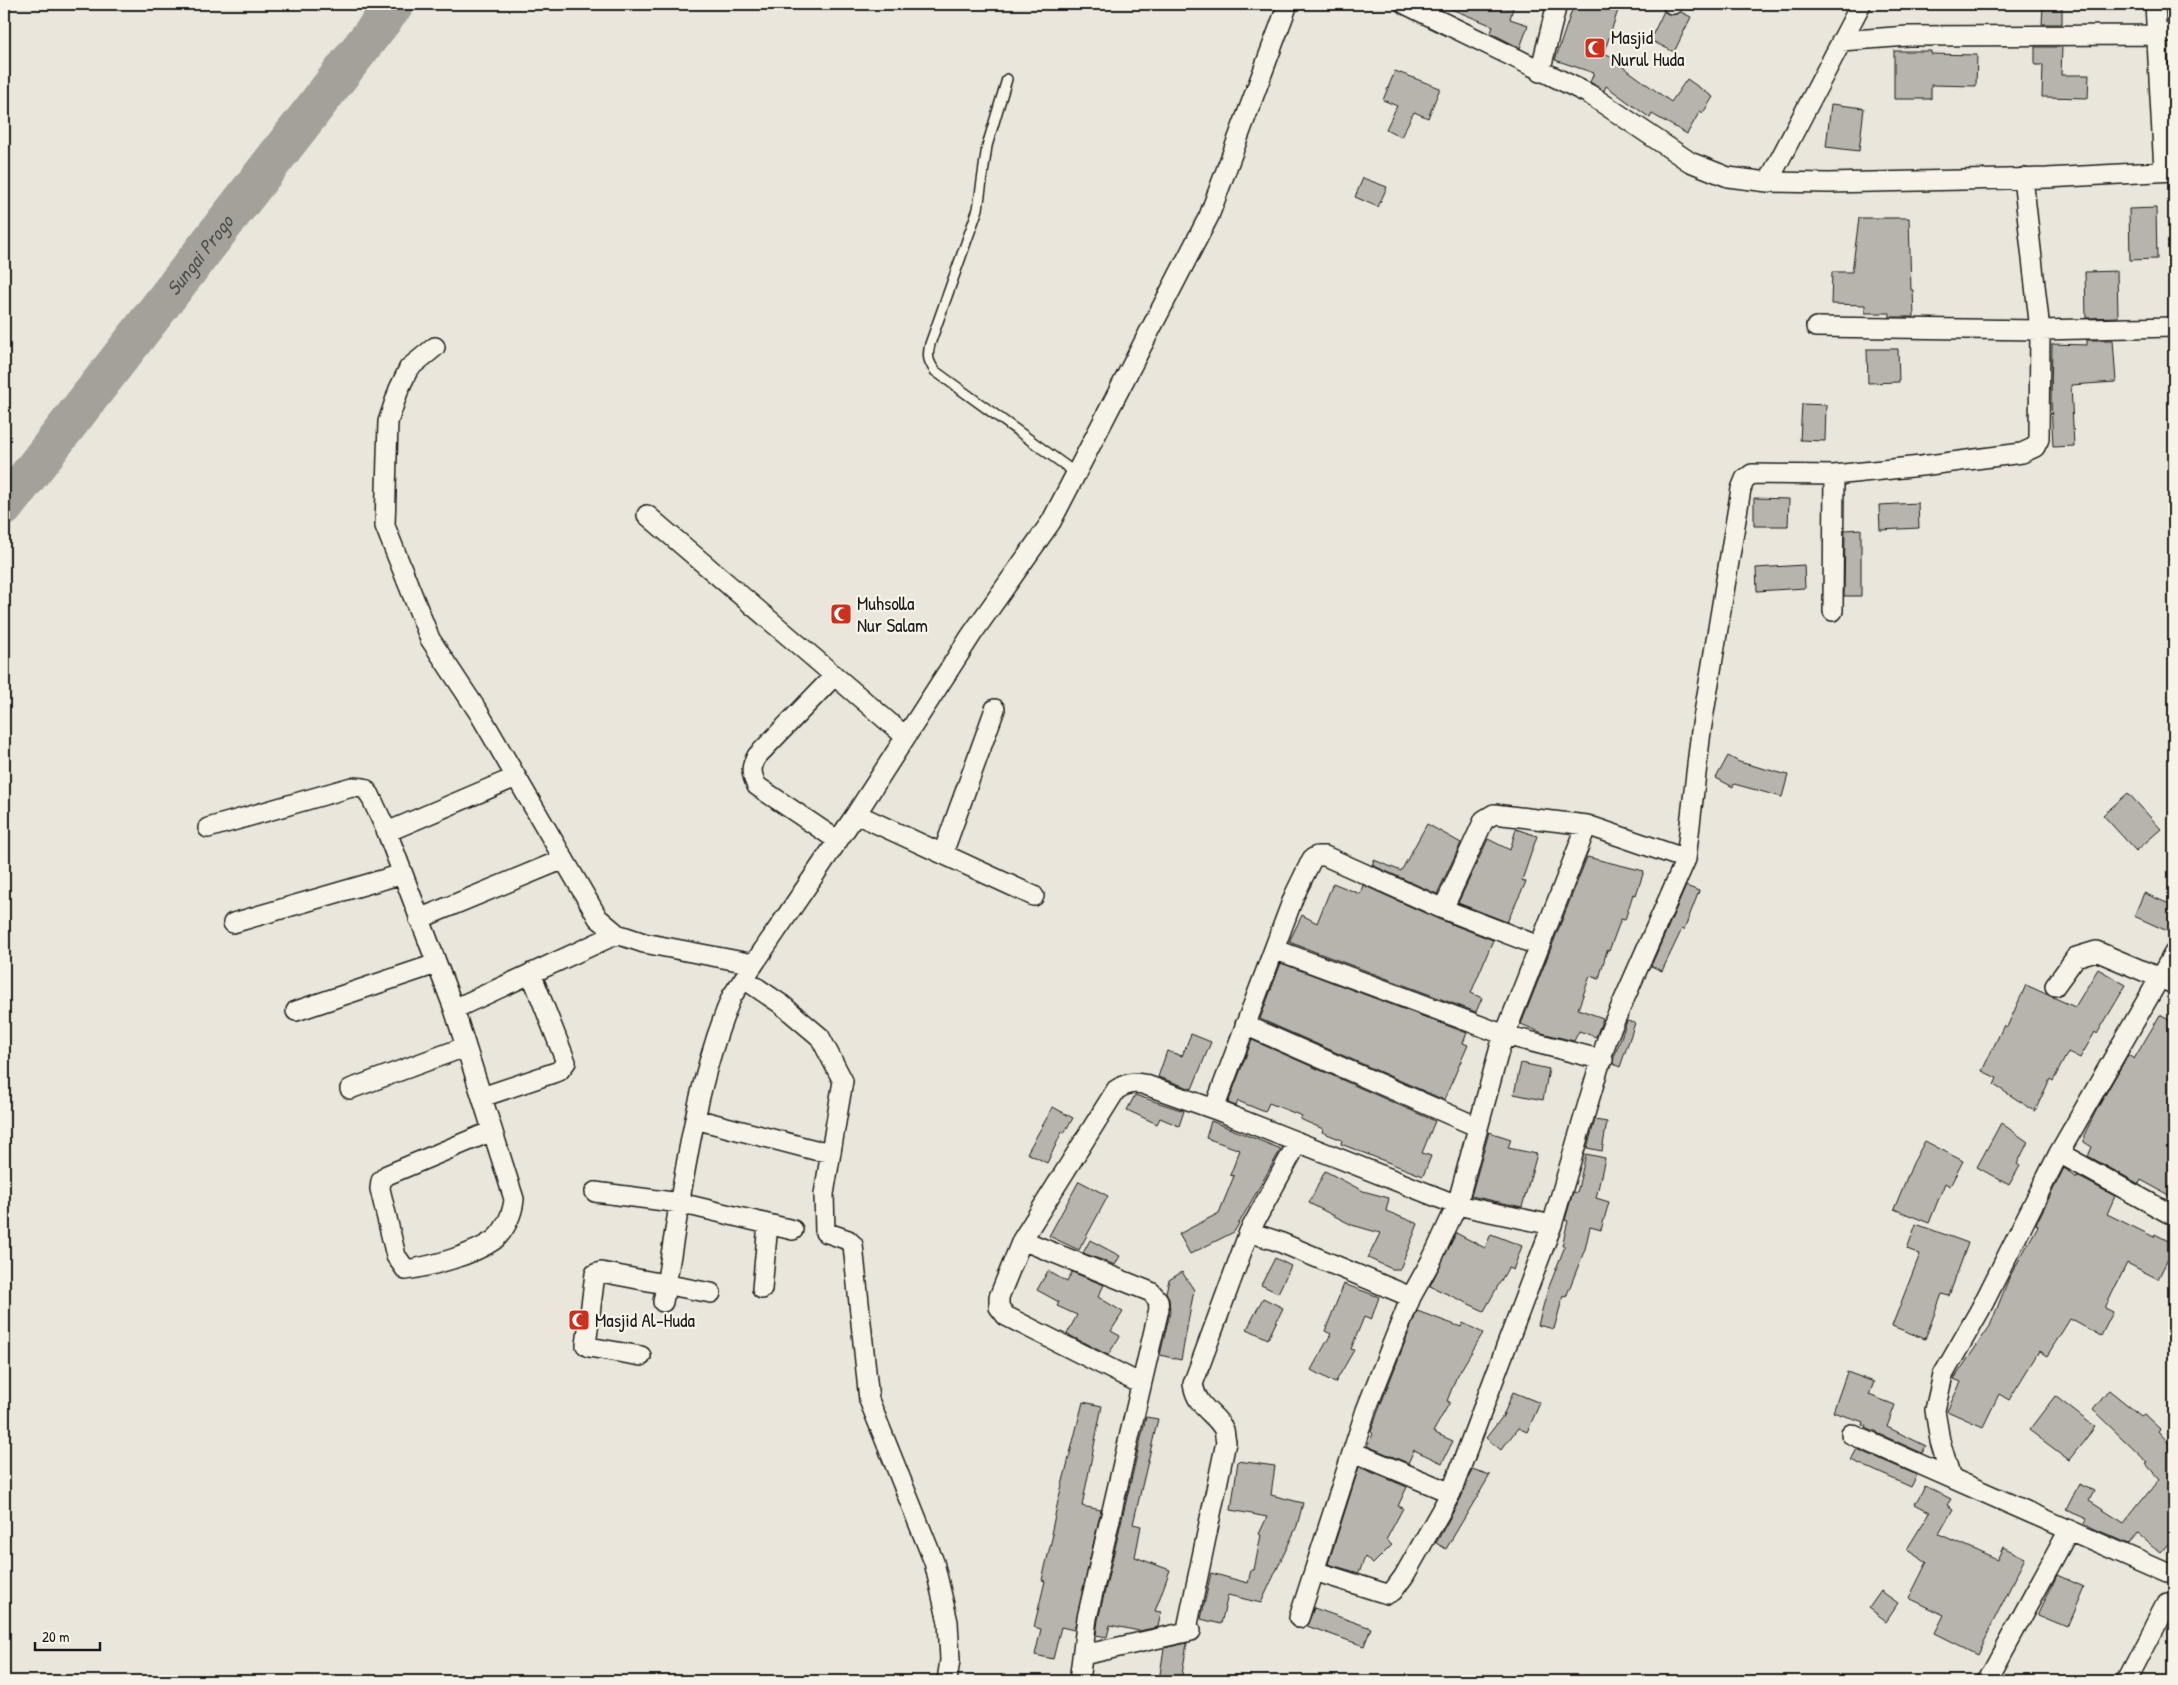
<svg xmlns="http://www.w3.org/2000/svg" width="2178" height="1685" viewBox="0 0 2178 1685" font-family="'Patrick Hand',sans-serif">
	<style>
		.lines { fill: none; stroke-linecap: round; stroke-linejoin: round }
		.river { stroke: #a3a19a; stroke-width: 39 }
		.building { fill: #b6b4ac; stroke: #1c1c1c }
		.lane-casing { stroke: #1c1c1c; stroke-width: 12 }
		.street-casing { stroke: #1c1c1c; stroke-width: 22 }
		.lane { stroke: #f7f3e8; stroke-width: 9 }
		.street { stroke: #f7f3e8; stroke-width: 19 }
		.labels { text-anchor: middle; stroke-width: 4.5; stroke-linejoin: round; paint-order: stroke }
		.poi-label { font-size: 19px; fill: #1c1c1c; stroke: #f7f3e8; text-anchor: start }
		.water-label { font-size: 20px; font-style: italic; fill: #52514e; stroke: #f7f3e8 }
	</style>
	<rect width="100%" height="100%" fill="#eae6dc"/>
	<filter id="ink" filterUnits="userSpaceOnUse"><feTurbulence type="fractalNoise" baseFrequency=".02" numOctaves="2"/><feDisplacementMap in="SourceGraphic" scale="10" xChannelSelector="R" yChannelSelector="G"/><feConvolveMatrix kernelMatrix="1 2 1 2 8 2 1 2 1" color-interpolation-filters="sRGB"/></filter>
	<g filter="url(#ink)">
		<g class="lines">
			<path class="river" id="s1" d="M 4,507 L 395,4"/>
		</g>
		<path class="building" d="M 1439,4 L 1514,4 L 1510,19 L 1528,25 L 1520,48 L 1491,33 L 1493,26 Z
			M 1574,4 L 1620,4 L 1604,53 L 1619,60 L 1618,63 L 1671,102 L 1687,79 L 1713,97 L 1703,113 L 1700,111 L 1687,134 L 1652,114 L 1650,118 L 1606,86 L 1604,91 L 1590,82 L 1594,73 L 1555,60 Z
			M 2043,4 L 2062,4 L 2062,24 L 2042,24 Z
			M 1664,11 L 1672,15 L 1681,12 L 1691,17 L 1674,52 L 1650,40 Z
			M 2035,47 L 2062,47 L 2061,75 L 2089,75 L 2088,98 L 2042,97 L 2043,65 L 2035,65 Z
			M 1894,51 L 1931,51 L 1931,54 L 1977,55 L 1976,86 L 1931,85 L 1931,99 L 1894,99 Z
			M 1395,71 L 1440,88 L 1428,118 L 1414,112 L 1401,137 L 1386,129 L 1397,106 L 1383,100 Z
			M 1831,104 L 1864,108 L 1859,151 L 1826,147 Z
			M 1363,178 L 1387,187 L 1378,207 L 1355,197 Z
			M 2156,208 L 2157,259 L 2130,260 L 2129,209 Z
			M 1859,218 L 1909,218 L 1911,290 L 1913,290 L 1914,317 L 1890,317 L 1890,313 L 1865,313 L 1865,305 L 1831,304 L 1832,272 L 1852,272 Z
			M 2117,271 L 2118,317 L 2086,318 L 2085,272 Z
			M 2087,340 L 2113,340 L 2116,382 L 2071,385 L 2074,446 L 2053,447 L 2051,400 L 2052,344 L 2087,345 Z
			M 1867,349 L 1898,349 L 1899,382 L 1868,383 Z
			M 1802,404 L 1826,405 L 1825,441 L 1800,440 Z
			M 1754,498 L 1789,499 L 1788,526 L 1754,526 Z
			M 1918,503 L 1919,528 L 1880,530 L 1879,505 Z
			M 1861,529 L 1861,596 L 1844,596 L 1845,530 Z
			M 1804,565 L 1805,588 L 1757,591 L 1756,568 Z
			M 1728,756 L 1739,762 L 1788,775 L 1782,797 L 1734,784 L 1733,787 L 1716,778 Z
			M 2128,793 L 2161,829 L 2136,851 L 2103,815 Z
			M 1427,824 L 1461,843 L 1437,894 L 1372,865 L 1374,860 L 1401,871 Z
			M 1516,829 L 1537,836 L 1522,880 L 1526,882 L 1507,922 L 1458,903 L 1488,839 L 1510,850 Z
			M 1587,857 L 1644,871 L 1636,895 L 1633,894 L 1625,920 L 1621,919 L 1609,951 L 1607,950 L 1599,979 L 1590,976 L 1578,1009 L 1603,1018 L 1596,1037 L 1579,1031 L 1574,1041 L 1542,1033 L 1521,1024 Z
			M 1333,883 L 1360,894 L 1363,885 L 1438,919 L 1493,940 L 1471,993 L 1482,998 L 1476,1012 L 1289,942 L 1302,915 L 1317,923 Z
			M 1686,886 L 1699,891 L 1684,930 L 1682,929 L 1662,971 L 1651,966 Z
			M 2144,893 L 2174,906 L 2174,934 L 2134,916 Z
			M 1281,963 L 1467,1033 L 1463,1043 L 1468,1045 L 1444,1100 L 1260,1019 Z
			M 2098,969 L 2126,985 L 2097,1034 L 2095,1032 L 2080,1058 L 2068,1052 L 2053,1081 L 2050,1079 L 2035,1111 L 1994,1085 L 1997,1078 L 1982,1071 L 2004,1025 L 2007,1027 L 2026,985 L 2075,1007 Z
			M 2160,1015 L 2174,1023 L 2174,1198 L 2141,1180 L 2139,1184 L 2088,1156 L 2092,1147 L 2084,1142 L 2084,1135 L 2097,1109 L 2128,1055 L 2134,1059 Z
			M 1627,1021 L 1635,1023 L 1620,1067 L 1613,1064 L 1614,1057 Z
			M 1191,1034 L 1211,1042 L 1192,1089 L 1158,1077 L 1167,1051 L 1182,1056 Z
			M 1252,1040 L 1435,1121 L 1422,1153 L 1431,1156 L 1423,1176 L 1341,1144 L 1342,1140 L 1322,1132 L 1323,1129 L 1300,1119 L 1302,1116 L 1269,1103 L 1265,1112 L 1238,1101 L 1236,1106 L 1228,1103 Z
			M 1521,1063 L 1549,1069 L 1543,1100 L 1514,1094 Z
			M 1135,1095 L 1184,1111 L 1179,1126 L 1160,1118 L 1157,1124 L 1127,1110 Z
			M 1053,1107 L 1073,1118 L 1064,1133 L 1062,1132 L 1047,1163 L 1027,1153 Z
			M 1595,1120 L 1607,1122 L 1602,1151 L 1587,1148 Z
			M 1211,1121 L 1281,1149 L 1234,1232 L 1190,1254 L 1179,1234 L 1219,1213 L 1234,1176 L 1230,1175 L 1240,1150 L 1206,1138 Z
			M 2001,1123 L 2028,1142 L 2017,1164 L 2020,1166 L 2009,1185 L 1977,1167 Z
			M 1489,1132 L 1511,1139 L 1508,1148 L 1537,1154 L 1522,1207 L 1471,1196 Z
			M 1925,1141 L 1963,1161 L 1950,1186 L 1945,1183 L 1929,1223 L 1894,1209 L 1913,1163 Z
			M 1586,1154 L 1605,1158 L 1596,1198 L 1609,1202 L 1601,1230 L 1590,1227 L 1585,1249 L 1566,1297 L 1563,1296 L 1554,1329 L 1538,1325 L 1547,1292 L 1565,1246 L 1562,1246 L 1568,1221 L 1565,1220 L 1573,1192 L 1577,1193 Z
			M 2064,1168 L 2077,1178 L 2077,1176 L 2115,1196 L 2107,1214 L 2154,1237 L 2155,1234 L 2174,1244 L 2174,1247 L 2158,1279 L 2127,1263 L 2105,1308 L 2113,1312 L 2101,1336 L 2070,1319 L 2047,1356 L 2039,1351 L 2009,1400 L 1999,1394 L 1983,1427 L 1947,1411 L 1961,1382 L 1954,1379 L 1990,1326 L 2009,1278 L 2038,1226 L 2036,1224 Z
			M 1325,1171 L 1363,1191 L 1389,1198 L 1386,1211 L 1418,1224 L 1400,1269 L 1392,1269 L 1368,1258 L 1380,1233 L 1352,1225 L 1309,1203 Z
			M 1079,1181 L 1108,1196 L 1079,1250 L 1049,1236 Z
			M 1916,1224 L 1968,1243 L 1949,1296 L 1942,1294 L 1925,1339 L 1892,1326 L 1920,1254 L 1907,1249 Z
			M 1456,1233 L 1485,1248 L 1491,1234 L 1522,1246 L 1513,1270 L 1508,1268 L 1484,1311 L 1430,1286 Z
			M 1090,1240 L 1120,1256 L 1115,1265 L 1083,1253 Z
			M 1275,1258 L 1291,1266 L 1278,1293 L 1261,1285 Z
			M 1048,1271 L 1067,1282 L 1072,1272 L 1104,1285 L 1098,1297 L 1123,1312 L 1111,1331 L 1120,1336 L 1108,1355 L 1067,1334 L 1077,1315 L 1057,1306 L 1059,1302 L 1037,1290 Z
			M 1182,1272 L 1194,1290 L 1181,1360 L 1160,1355 L 1170,1312 L 1169,1299 L 1166,1292 L 1169,1280 Z
			M 1344,1284 L 1379,1297 L 1371,1320 L 1364,1317 L 1351,1349 L 1354,1350 L 1335,1383 L 1311,1370 L 1331,1334 L 1325,1331 Z
			M 1263,1298 L 1283,1308 L 1268,1339 L 1247,1329 Z
			M 1417,1311 L 1461,1327 L 1463,1323 L 1483,1333 L 1456,1378 L 1447,1401 L 1450,1402 L 1433,1432 L 1453,1441 L 1442,1463 L 1414,1450 L 1408,1463 L 1367,1446 L 1373,1434 L 1371,1432 L 1377,1414 Z
			M 1847,1372 L 1874,1382 L 1869,1395 L 1895,1405 L 1887,1427 L 1926,1446 L 1922,1453 L 1866,1428 L 1867,1426 L 1863,1425 L 1864,1422 L 1833,1412 Z
			M 2109,1390 L 2141,1416 L 2144,1414 L 2160,1429 L 2158,1431 L 2174,1449 L 2174,1538 L 2161,1553 L 2138,1534 L 2129,1544 L 2093,1528 L 2084,1523 L 2087,1519 L 2066,1510 L 2079,1484 L 2094,1491 L 2089,1501 L 2124,1523 L 2159,1479 L 2146,1464 L 2148,1463 L 2093,1410 Z
			M 1513,1392 L 1540,1403 L 1527,1432 L 1518,1428 L 1501,1450 L 1486,1438 L 1503,1416 Z
			M 2055,1396 L 2095,1427 L 2069,1460 L 2029,1430 Z
			M 1083,1402 L 1102,1406 L 1082,1506 L 1101,1510 L 1074,1630 L 1061,1627 L 1053,1659 L 1035,1655 L 1041,1629 L 1034,1627 L 1045,1581 L 1042,1580 L 1053,1534 L 1051,1534 L 1058,1501 Z
			M 1146,1417 L 1158,1419 L 1133,1524 L 1141,1526 L 1135,1557 L 1170,1570 L 1155,1611 L 1161,1612 L 1158,1627 L 1139,1631 L 1110,1625 L 1107,1637 L 1096,1635 L 1098,1620 Z
			M 1857,1449 L 1917,1475 L 1911,1487 L 1851,1460 Z
			M 1238,1461 L 1275,1466 L 1271,1495 L 1303,1503 L 1297,1526 L 1261,1603 L 1228,1595 L 1221,1624 L 1201,1619 L 1211,1573 L 1248,1583 L 1251,1570 L 1254,1570 L 1261,1535 L 1259,1534 L 1267,1517 L 1231,1510 Z
			M 1359,1467 L 1407,1487 L 1398,1506 L 1403,1508 L 1386,1540 L 1392,1545 L 1373,1564 L 1365,1557 L 1359,1573 L 1328,1564 Z
			M 1472,1469 L 1490,1475 L 1446,1549 L 1436,1543 L 1461,1498 Z
			M 1925,1486 L 1951,1499 L 1947,1505 L 1953,1509 L 1939,1534 L 1997,1560 L 2003,1547 L 2025,1558 L 1977,1654 L 1935,1633 L 1944,1615 L 1909,1598 L 1927,1562 L 1907,1549 L 1930,1512 L 1915,1504 Z
			M 2057,1575 L 2084,1587 L 2067,1627 L 2038,1615 Z
			M 1881,1591 L 1898,1603 L 1886,1621 L 1869,1608 Z
			M 1314,1608 L 1371,1628 L 1364,1646 L 1307,1626 Z
			M 1187,1643 L 1181,1681 L 1159,1681 L 1164,1648 Z"/>
		<g class="lines">
			<g class="lane-casing">
				<path id="lane" d="M 1007,79 L 987,146 L 978,209 L 930,344 C 927,356 928,361 935,371 L 1077,474"/>
			</g>
			<g class="street-casing">
				<path id="street" d="M 1405,4 L 1589,94 L 1690,162 L 1728,177 L 1768,182 L 1828,183 L 2047,178 L 2174,171
					M 1672,4 L 1673,4
					M 2155,4 L 2164,171
					M 1841,41 L 1908,36 L 2156,35 L 2174,32
					M 1540,72 L 1557,4
					M 1768,182 L 1861,4
					M 1816,327 L 2040,330 L 2174,327
					M 435,347 L 409,368 L 399,389 L 388,422 L 385,526 L 430,639 L 479,713 L 598,918 L 617,934 L 644,943 L 754,964
					M 647,515 L 905,736
					M 1833,611 L 1834,475
					M 834,676 L 757,756 C 750,768 751,774 757,786 L 837,840
					M 856,814 L 1034,896
					M 208,828 L 352,787 L 364,788 L 370,795 L 387,832 L 454,1009 L 514,1199 C 513,1213 505,1231 494,1240 C 473,1255 432,1266 406,1270 L 396,1256 L 380,1189 L 381,1181 L 387,1175 L 492,1131
					M 387,832 L 516,777
					M 943,853 L 995,709
					M 1686,859 L 1701,731 L 1741,489 L 1745,479 L 1752,474 L 1834,475 L 1921,466 L 2022,453 L 2035,447 L 2039,439 L 2040,330 L 2023,178
					M 1443,909 L 1539,946
					M 419,919 L 564,859
					M 233,923 L 402,874
					M 1274,949 L 1505,1035 L 1603,1060
					M 744,979 L 781,1004 L 820,1037 L 843,1081 L 831,1152
					M 2055,986 L 2076,957 L 2096,951 L 2174,984
					M 454,1009 L 617,934
					M 296,1011 L 436,964
					M 1245,1025 L 1478,1127
					M 350,1089 L 465,1047
					M 482,1097 L 559,1071 L 566,1062 L 531,973
					M 1214,1109 L 1294,896 L 1312,859 L 1317,856 L 1325,856 L 1443,909 L 1484,820 L 1494,814 L 1587,825
					M 695,1119 L 815,1150 L 831,1152 L 824,1194 L 825,1232 L 848,1240 L 853,1245 L 869,1400 L 934,1562 L 948,1622 L 950,1660 L 947,1681
					M 2059,1153 L 2174,1216
					M 595,1192 L 680,1203 L 793,1230
					M 1249,1232 L 1298,1142
					M 1022,1240 L 999,1297 L 999,1307 L 1006,1316 L 1141,1384
					M 762,1289 L 768,1224
					M 663,1302 C 681,1203 692,1090 732,996 L 856,814 L 972,634 L 1051,522 L 1209,216 L 1288,4
					M 641,1356 L 589,1347 L 586,1345 L 595,1274 L 601,1272 L 711,1293
					M 1851,1434 L 2167,1573
					M 1353,1452 L 1451,1493
					M 1951,1478 L 1940,1441 L 1935,1410 L 1943,1375 L 1980,1310 L 2059,1153 L 2174,953
					M 1299,1618 L 1366,1410 L 1411,1297 L 1432,1259 L 1457,1205 L 1500,1047 L 1587,825 L 1686,859 L 1608,1036 L 1552,1225 L 1451,1493 L 1404,1576 L 1393,1591 L 1387,1594 L 1314,1571
					M 1188,1624 L 1226,1442 C 1225,1439 1225,1434 1224,1430 C 1216,1413 1197,1409 1193,1384 L 1249,1232 L 1277,1241 L 1411,1297
					M 1083,1655 L 1191,1631
					M 1079,1681 L 1087,1618 L 1159,1309 L 1158,1300 L 1151,1292 L 1022,1240 L 1116,1090 C 1125,1084 1132,1082 1143,1084 L 1214,1109 L 1457,1205 L 1552,1225
					M 1987,1681 L 2069,1530
					M 2127,1681 L 2167,1604"/>
			</g>
			<use href="#lane" class="lane"/>
			<use href="#street" class="street"/>
		</g>
	</g>
	<defs>
		<g id="mosque-square" transform="scale(1.125)"><rect x="-9" y="-9" width="18" height="18" rx="4" fill="#c8321e" stroke="#f7f3e8"/><path d="M3.5-4.9A6 6 0 1 0 3.5 4.9A5 5 0 1 1 3.5-4.9Z" fill="#fff"/></g>
	</defs>
	<g fill-rule="evenodd">
		<use href="#mosque-square" x="1595" y="48"/>
		<use href="#mosque-square" x="841" y="614"/>
		<use href="#mosque-square" x="579" y="1320"/>
	</g>
	<g class="labels">
		<g class="poi-label">
			<text x="1611" y="44">Masjid<tspan x="1611" dy="22">Nurul Huda</tspan></text>
			<text x="857" y="610">Muhsolla<tspan x="857" dy="22">Nur Salam</tspan></text>
			<text x="595" y="1327">Masjid Al-Huda</text>
		</g>
		<g class="water-label">
			<text dy="7" stroke="none"><textPath href="#s1" startOffset="319">Sungai Progo</textPath></text>
		</g>
	</g>
	<rect width="2178" height="1685" fill="none" stroke="#f7f3e8" stroke-width="20"/>
	<rect x="10" y="10" width="2158" height="1665" fill="none" stroke="#1c1c1c" stroke-width="2" filter="url(#ink)"/>
	<path d="M35 1642v8h65v-8" fill="none" stroke="#1c1c1c" stroke-width="2.5"/>
	<text x="42" y="1642" font-size="15" fill="#1c1c1c" stroke="#f7f3e8" stroke-width="4" paint-order="stroke">20 m</text>
</svg>
